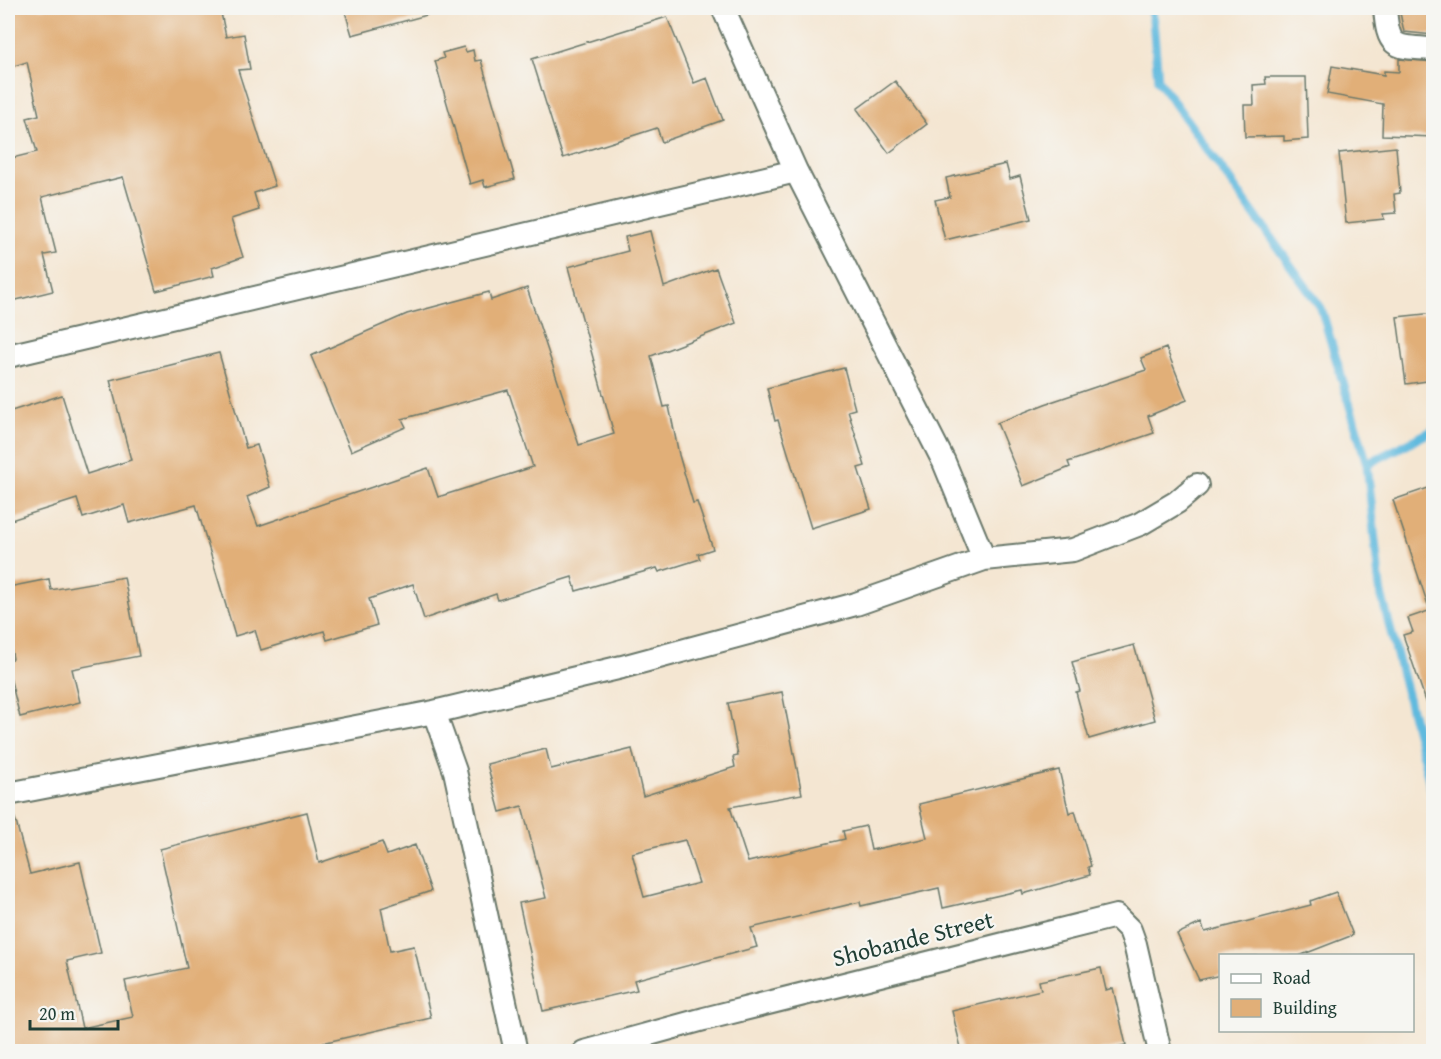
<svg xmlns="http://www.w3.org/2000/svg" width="1441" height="1059" viewBox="0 0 1441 1059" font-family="'Gentium Book Plus',serif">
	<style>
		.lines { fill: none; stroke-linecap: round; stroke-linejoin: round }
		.stream { stroke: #61bade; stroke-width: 9 }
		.building { fill: #e1af78; fill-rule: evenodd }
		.minor-casing { stroke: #6a786b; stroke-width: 26 }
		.minor { stroke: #fff; stroke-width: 22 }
		.labels { text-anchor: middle; stroke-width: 4.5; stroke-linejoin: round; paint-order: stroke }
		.street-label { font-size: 24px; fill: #1f3d34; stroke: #f6f6f2 }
	</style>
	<rect width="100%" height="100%" fill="#f6f6f2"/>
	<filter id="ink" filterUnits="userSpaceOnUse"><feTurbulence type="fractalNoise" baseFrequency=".0167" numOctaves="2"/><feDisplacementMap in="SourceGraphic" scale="12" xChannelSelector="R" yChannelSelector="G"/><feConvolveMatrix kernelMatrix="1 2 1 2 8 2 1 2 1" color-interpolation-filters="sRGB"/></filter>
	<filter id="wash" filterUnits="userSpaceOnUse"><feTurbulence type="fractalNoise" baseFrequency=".008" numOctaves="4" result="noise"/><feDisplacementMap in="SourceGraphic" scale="24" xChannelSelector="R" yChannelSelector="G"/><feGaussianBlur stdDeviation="1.35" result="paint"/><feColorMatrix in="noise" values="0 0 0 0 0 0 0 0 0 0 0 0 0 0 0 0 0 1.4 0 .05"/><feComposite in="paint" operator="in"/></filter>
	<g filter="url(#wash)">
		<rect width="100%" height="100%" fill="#f4e6d2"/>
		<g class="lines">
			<path class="stream" d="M 1152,8 L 1158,80 L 1321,308 L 1367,464 L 1380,589 L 1434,799
				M 1367,464 L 1434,430"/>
		</g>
		<g id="blocks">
			<path class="building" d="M 8,8 L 220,8 L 226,37 L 244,34 L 250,69 L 238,70 L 275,186 L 254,193 L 259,210 L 231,219 L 243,257 L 212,268 L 214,276 L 156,291 L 123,177 L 42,197 L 56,253 L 44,255 L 53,291 L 8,302 L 8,159 L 37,152 L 27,118 L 39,115 L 27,62 L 14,66 L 8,40 Z
				M 344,8 L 426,8 L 427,15 L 352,35 Z
				M 1399,8 L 1434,8 L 1434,35 L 1404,32 Z
				M 667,17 L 694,83 L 707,78 L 723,120 L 662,142 L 657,128 L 563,158 L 532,59 Z
				M 464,47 L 466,52 L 473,50 L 475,61 L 481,60 L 515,179 L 485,187 L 483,180 L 470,184 L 435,61 L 444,58 L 442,53 Z
				M 1399,59 L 1434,62 L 1434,137 L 1382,135 L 1383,104 L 1327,94 L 1332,66 L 1384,75 L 1384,71 L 1399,72 Z
				M 1265,77 L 1306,77 L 1308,139 L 1284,141 L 1284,136 L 1245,137 L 1244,105 L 1254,105 L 1253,85 L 1266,84 Z
				M 895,81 L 927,124 L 889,153 L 857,109 Z
				M 1396,147 L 1400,193 L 1394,194 L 1396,213 L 1383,214 L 1384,219 L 1346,223 L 1339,153 Z
				M 1006,164 L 1010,179 L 1020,176 L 1031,219 L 945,240 L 935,200 L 950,197 L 946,178 Z
				M 650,231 L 664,287 L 716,268 L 736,323 L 651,356 L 664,407 L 669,406 L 679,455 L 693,503 L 697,502 L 713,549 L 698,554 L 700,559 L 659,572 L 657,568 L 576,591 L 572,577 L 498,600 L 496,594 L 424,619 L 413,584 L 369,599 L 377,625 L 327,640 L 324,631 L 261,650 L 255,630 L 235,636 L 196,505 L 129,523 L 124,505 L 83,518 L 77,499 L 8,521 L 8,412 L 62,395 L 87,474 L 131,460 L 110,380 L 219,353 L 246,448 L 257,445 L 270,487 L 247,497 L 258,526 L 428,468 L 438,497 L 533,467 L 508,390 L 402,419 L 406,427 L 351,451 L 311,356 L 407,314 L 489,292 L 491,300 L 527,288 L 579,445 L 614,434 L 568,267 L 628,251 L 625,237 Z
				M 1434,313 L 1434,380 L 1406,384 L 1397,317 Z
				M 1166,348 L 1187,400 L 1148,416 L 1154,433 L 1068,462 L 1070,467 L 1023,486 L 997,423 L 1045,404 L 1146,370 L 1141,358 Z
				M 844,368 L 855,409 L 848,411 L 865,466 L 858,468 L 871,509 L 811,528 L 778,420 L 775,421 L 767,388 Z
				M 1434,486 L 1434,607 L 1429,608 L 1393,500 Z
				M 124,577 L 139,656 L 72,669 L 80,702 L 20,717 L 8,669 L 8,660 L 13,659 L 8,630 L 8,587 L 49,579 L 51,590 Z
				M 1434,609 L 1434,712 L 1430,713 L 1403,635 L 1413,632 L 1408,618 Z
				M 1134,645 L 1155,720 L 1089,739 L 1076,692 L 1080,691 L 1072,662 Z
				M 782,692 L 802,794 L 730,807 L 748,862 L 845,839 L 843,831 L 866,826 L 871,850 L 927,838 L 919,804 L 1059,770 L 1069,813 L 1075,811 L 1091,866 L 1088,867 L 1090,875 L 1023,894 L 1022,890 L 943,908 L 939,888 L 861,906 L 860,902 L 751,928 L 757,947 L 634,980 L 637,990 L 543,1011 L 519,903 L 546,898 L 522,806 L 500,812 L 487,764 L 546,749 L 551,769 L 632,749 L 643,796 L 735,767 L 733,757 L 738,756 L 728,703 ZM 685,840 L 699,883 L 644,897 L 632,853 Z
				M 307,812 L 319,863 L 382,842 L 387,855 L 415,845 L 431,891 L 381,908 L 390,951 L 414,946 L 431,1018 L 283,1052 L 8,1052 L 8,819 L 15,818 L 30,874 L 80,862 L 101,953 L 67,961 L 82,1028 L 133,1017 L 125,981 L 187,968 L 160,849 Z
				M 1336,892 L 1353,935 L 1299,956 L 1221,956 L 1221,975 L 1199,980 L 1177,934 L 1201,923 L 1205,932 L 1311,905 L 1310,901 Z
				M 1101,968 L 1106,990 L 1113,988 L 1126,1045 L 1093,1052 L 962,1052 L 952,1011 L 1041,990 L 1039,981 Z"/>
		</g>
	</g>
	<g filter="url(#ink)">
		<use href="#blocks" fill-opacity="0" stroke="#6a786b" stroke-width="1.5"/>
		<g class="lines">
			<g class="minor-casing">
				<path id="minor" d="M 723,8 L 796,171 L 944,462 L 984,559
					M 1385,8 C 1388,50 1395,47 1434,49
					M 8,356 L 796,171
					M 434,712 L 455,771 L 516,1052
					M 8,794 L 434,712 L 622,667 L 856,604 L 984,559 L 1073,550 L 1140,524 L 1177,502 L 1197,485
					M 584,1052 L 704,1019 L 1116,916 L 1130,930 L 1135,944 L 1160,1052"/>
			</g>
			<use href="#minor" class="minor"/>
		</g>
	</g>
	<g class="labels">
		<g class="street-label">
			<text transform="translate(913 939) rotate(-14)" y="8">Shobande Street</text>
		</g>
	</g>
	<rect width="1441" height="1059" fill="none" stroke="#f6f6f2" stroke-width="30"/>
	<rect x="1219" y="954" width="195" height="78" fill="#f6f6f2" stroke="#a0aca6" stroke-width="1.5"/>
	<rect x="1231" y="974" width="30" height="9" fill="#ffffff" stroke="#a0aca6" stroke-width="1.5"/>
	<text x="1273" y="984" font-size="18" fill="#1f3d34">Road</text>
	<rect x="1231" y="999" width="30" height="18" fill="#e1af78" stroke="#a0aca6" stroke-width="1.5"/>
	<text x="1273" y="1014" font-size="18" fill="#1f3d34">Building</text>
	<path d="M30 1020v9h88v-9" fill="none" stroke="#1f3d34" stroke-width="3"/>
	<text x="39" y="1020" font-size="18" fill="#1f3d34" stroke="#f6f6f2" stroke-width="4.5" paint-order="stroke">20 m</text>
</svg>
